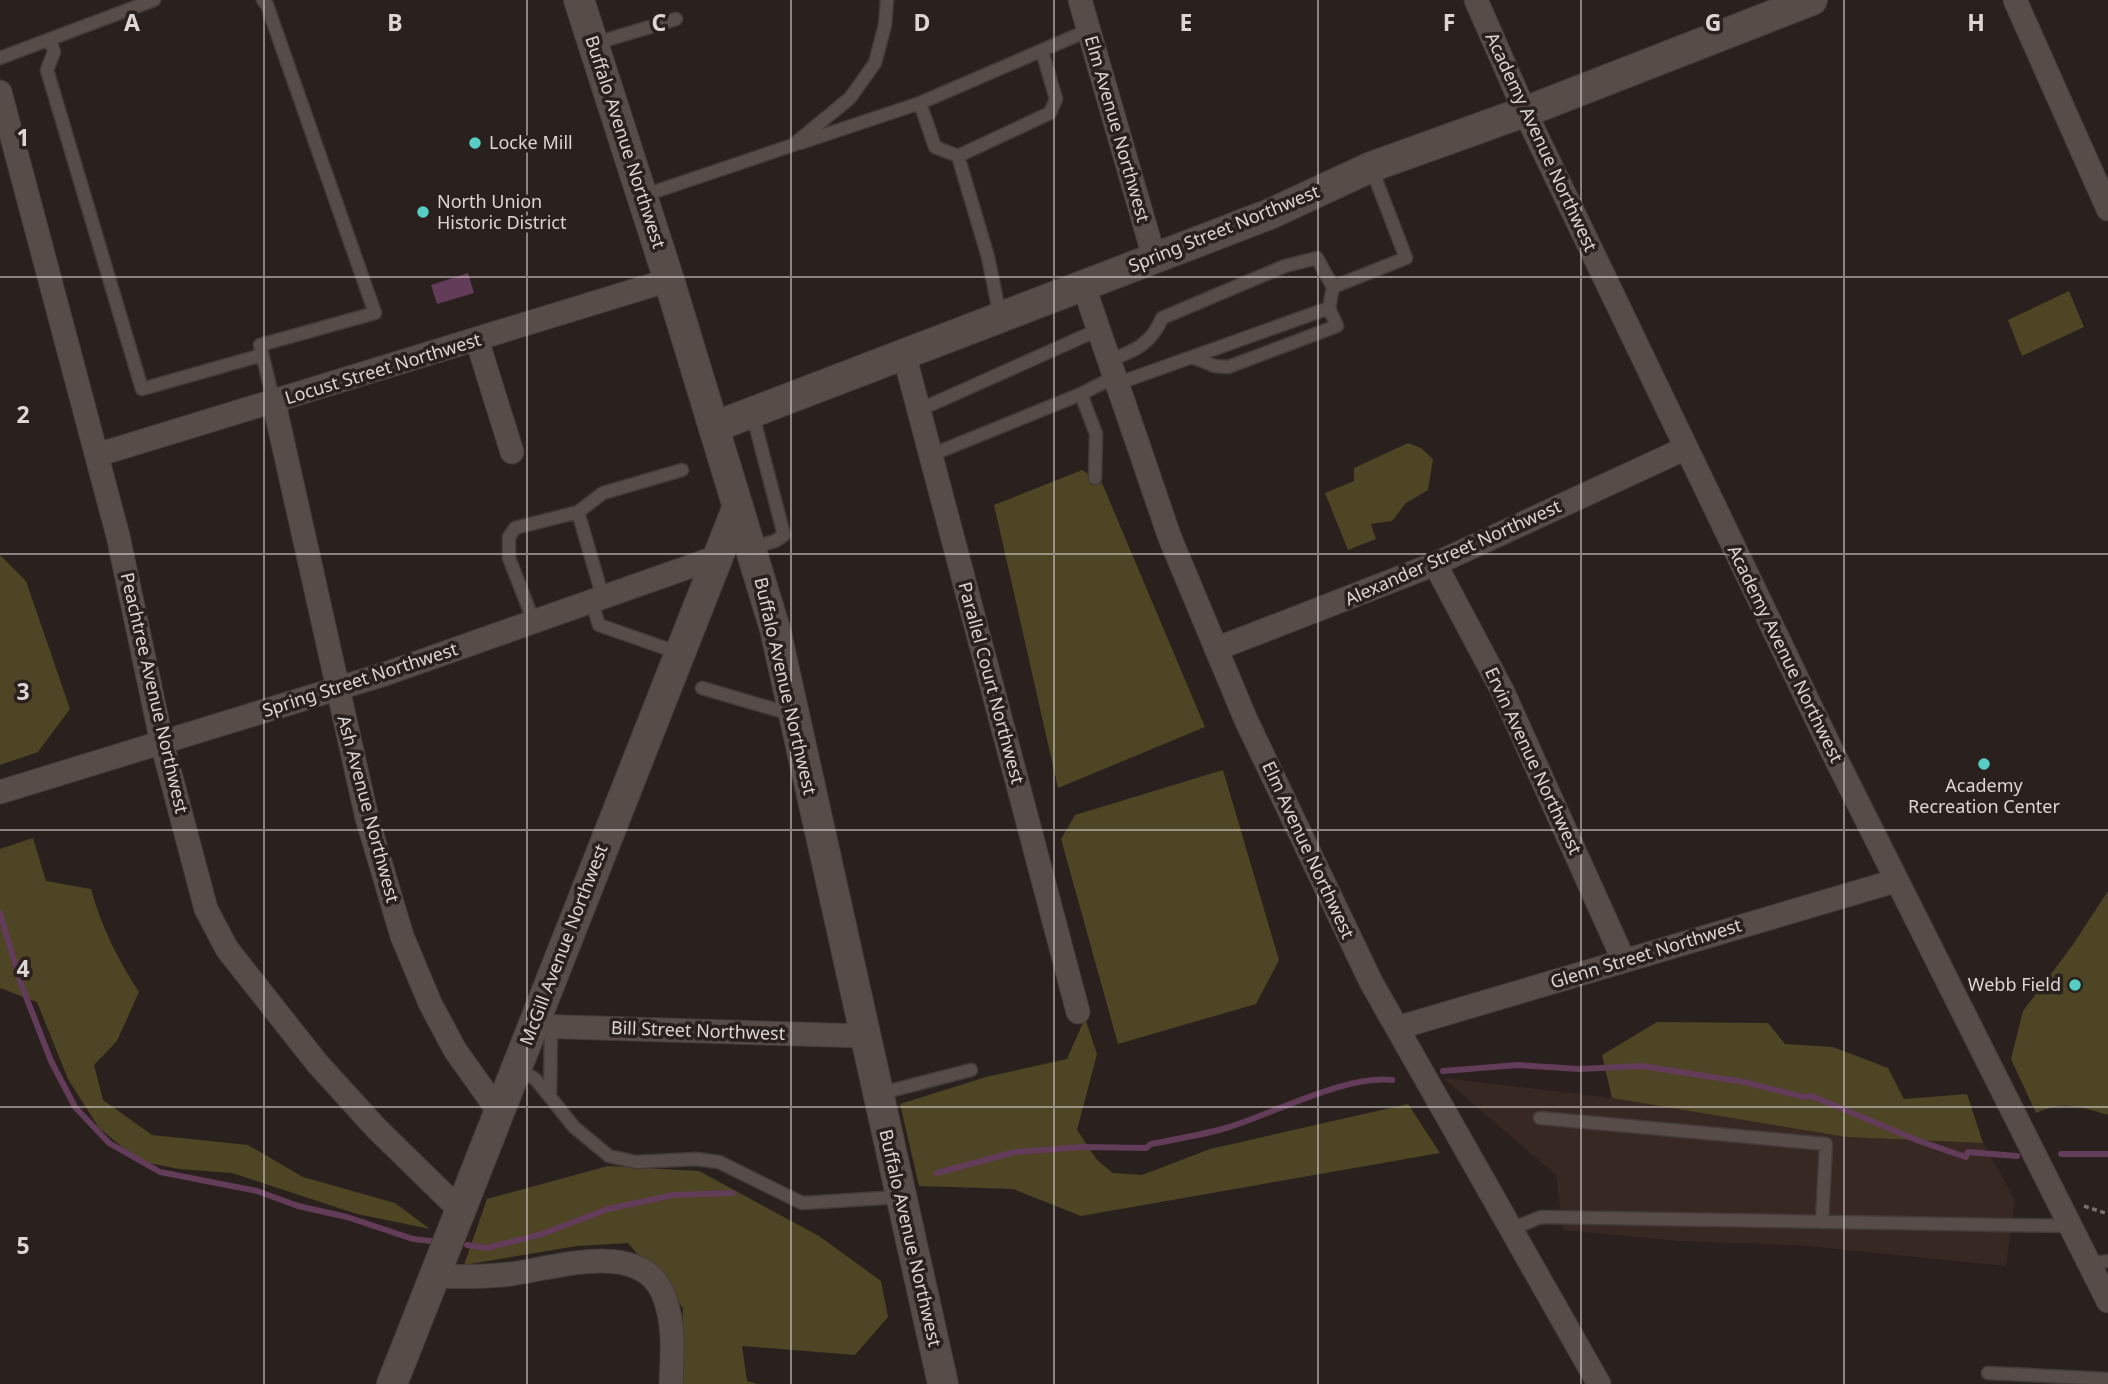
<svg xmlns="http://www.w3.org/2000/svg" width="2108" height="1384" viewBox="0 0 2108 1384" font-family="'Noto Sans',sans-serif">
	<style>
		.built { fill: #382823 }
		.green { fill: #4d4523 }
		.water { fill: #623c59 }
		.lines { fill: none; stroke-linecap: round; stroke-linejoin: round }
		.stream { stroke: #623c59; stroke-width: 6 }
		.service-casing { stroke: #433b38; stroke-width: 15 }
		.minor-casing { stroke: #433b38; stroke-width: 25 }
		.tertiary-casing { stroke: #433b38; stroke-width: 32 }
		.path { stroke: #78706d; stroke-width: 3.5; stroke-dasharray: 5 3.5; stroke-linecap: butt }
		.service { stroke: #584c48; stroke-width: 12 }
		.minor { stroke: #584c48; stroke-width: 23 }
		.tertiary { stroke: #584c48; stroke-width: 30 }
		.grid { fill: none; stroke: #ddd6d4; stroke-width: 2; stroke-opacity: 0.55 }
		.poi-dot { fill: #56cec3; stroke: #2a201d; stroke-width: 2.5 }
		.labels { text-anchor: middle; stroke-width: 7; stroke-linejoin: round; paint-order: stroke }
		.street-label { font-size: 18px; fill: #ddd6d4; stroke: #2a201d }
		.poi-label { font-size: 18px; fill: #ddd6d4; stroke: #2a201d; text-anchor: start }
		.grid-label { font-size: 23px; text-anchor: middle; font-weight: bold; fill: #ddd6d4; stroke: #2a201d; stroke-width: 7; stroke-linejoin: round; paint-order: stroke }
	</style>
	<rect width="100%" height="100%" fill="#2a201d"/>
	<path class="built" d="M 1443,1078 L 1612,1098 L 1846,1137 L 1983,1143 L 2015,1200 L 2006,1266 L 1797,1245 L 1680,1241 L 1563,1230 L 1556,1175 Z"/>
	<path class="green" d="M 2069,291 L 2084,327 L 2022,356 L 2008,320 Z
		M 1408,443 L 1421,448 L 1433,459 L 1428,490 L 1406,503 L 1392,521 L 1371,524 L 1376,539 L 1348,550 L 1325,493 L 1354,481 L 1354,468 Z
		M 1082,470 L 1102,483 L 1205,727 L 1058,788 L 994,505 Z
		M 0,555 L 26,581 L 70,709 L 38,752 L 0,765 Z
		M 1223,770 L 1279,960 L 1256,1004 L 1118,1044 L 1061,839 L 1075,815 Z
		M 33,838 L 46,881 L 91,889 C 101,926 118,960 139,992 L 117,1041 L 94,1065 L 103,1100 L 152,1135 L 248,1145 L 303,1177 L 395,1203 L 430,1229 L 357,1214 L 232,1173 L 179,1169 L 139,1161 L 99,1128 L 68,1079 L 37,1002 L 0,988 L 0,849 Z
		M 2108,891 L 2108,1115 C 2081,1107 2063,1100 2036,1113 L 2011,1059 L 2023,1011 L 2072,946 Z
		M 1085,1018 L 1097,1054 L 1077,1130 L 1097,1160 L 1113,1173 L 1142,1175 L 1210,1149 L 1408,1104 L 1440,1153 L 1081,1216 L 1013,1189 L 919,1186 L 900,1104 L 986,1077 L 1067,1059 Z
		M 1657,1022 L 1768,1023 L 1785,1044 L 1833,1047 L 1888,1068 L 1904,1099 L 1967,1094 L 1983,1143 L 1846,1137 L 1612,1098 L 1602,1055 Z
		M 608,1166 L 699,1171 L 819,1236 L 881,1281 L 888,1317 L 855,1355 L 742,1346 L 747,1381 L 757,1384 L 679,1384 L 683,1308 L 628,1243 L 577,1246 L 464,1265 L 487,1199 Z"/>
	<path class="water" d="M 468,273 L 474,293 L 437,304 L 431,285 Z"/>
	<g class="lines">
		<path class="stream" d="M 0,913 L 21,984 L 51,1061 L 75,1107 L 109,1143 L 160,1172 L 257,1191 L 298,1206 L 347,1217 L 413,1239 L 431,1241
			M 1443,1071 L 1518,1065 L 1579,1069 L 1642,1066 L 1744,1082 L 1804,1097 L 1812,1096 L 1919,1141 L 1966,1157 L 1968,1152 L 2017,1156
			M 2061,1154 L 2108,1154
			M 937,1173 L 1015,1152 L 1082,1147 L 1146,1148 L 1151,1144 C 1176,1139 1202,1135 1226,1128 C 1273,1114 1344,1075 1392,1080
			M 467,1245 L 487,1248 L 542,1234 L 608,1209 L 673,1195 L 732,1193"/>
		<g class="service-casing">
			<path id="service" d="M 263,0 L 267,5 L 375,313 L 260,345 L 274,403
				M 50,40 L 54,52 L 47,70 L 142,389 L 262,355
				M 593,44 L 676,19
				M 0,58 L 154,0
				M 920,103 L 935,147 L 958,156 L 988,257 L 1000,316
				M 800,143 L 920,103 L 1089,30
				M 958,156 L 1050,113 L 1056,99 L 1042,51
				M 642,196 L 793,145 L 850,98 L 875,63 L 885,25 L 887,0
				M 1333,287 L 1406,258 L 1371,167
				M 1192,357 L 1215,366 L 1228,367 L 1337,326 L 1329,308
				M 1110,360 C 1135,351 1152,343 1162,318 L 1285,266 L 1317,258 L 1333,287 L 1329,308 L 1119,383
				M 1081,394 L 1096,434 L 1095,478
				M 919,410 L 1100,329
				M 931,455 L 1081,394 L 1116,376
				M 578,512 L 603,598
				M 751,548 L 775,541 L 784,535 L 752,412
				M 592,602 L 599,625 L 679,653
				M 534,622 L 509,558 L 509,537 L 515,528 L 578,512 L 603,493 L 682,470
				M 702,688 L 794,715
				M 551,1027 L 550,1097 L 574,1127 L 609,1156 L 636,1162 L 696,1159 L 719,1162 L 802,1203 L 900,1197
				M 517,1067 L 536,1080 L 550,1097
				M 878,1094 L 971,1070
				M 1540,1118 L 1826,1144 L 1822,1222
				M 1511,1229 L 1541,1217 L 2069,1226
				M 2089,1264 L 2108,1261
				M 1988,1373 L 2108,1379"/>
		</g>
		<g class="minor-casing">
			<path id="minor" d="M 1080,0 L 1154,257
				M 1476,0 L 1525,112 L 1831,749 L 2108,1301
				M 2015,0 L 2108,209
				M 0,92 L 118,536 L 162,743 L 206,909 L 227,949 L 317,1063 L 376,1128 L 462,1212
				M 1083,284 L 1170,538 L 1246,720 L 1371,982 L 1599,1384
				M 477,340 L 512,452
				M 904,354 L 1078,1012
				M 274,403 L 367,818 L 402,936 L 430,1003 L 455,1050 L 499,1112
				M 97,455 L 669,280
				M 1435,564 L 1502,690 L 1624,961
				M 1216,649 L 1435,564 L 1686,448
				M 0,792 L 385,674 L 717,557
				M 532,1026 L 864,1036
				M 1397,1028 L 1895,881
				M 436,1276 C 461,1277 486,1277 511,1274 C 556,1268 645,1237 665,1299 C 675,1327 672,1355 671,1384"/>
		</g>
		<g class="tertiary-casing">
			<path id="tertiary" d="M 579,0 L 669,280 L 775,629 L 943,1384
				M 714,427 L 1270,214 L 1371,167 L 1535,108 L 1812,0
				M 392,1384 L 738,506"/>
		</g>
		<path class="path" d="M 2084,1206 L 2108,1214"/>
		<use href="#service" class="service"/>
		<use href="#minor" class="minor"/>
		<use href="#tertiary" class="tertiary"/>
	</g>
	<path class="grid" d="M 264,0 L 264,1384M 527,0 L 527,1384M 791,0 L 791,1384M 1054,0 L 1054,1384M 1318,0 L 1318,1384M 1581,0 L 1581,1384M 1844,0 L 1844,1384M 0,277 L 2108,277M 0,554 L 2108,554M 0,830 L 2108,830M 0,1107 L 2108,1107"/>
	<g class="poi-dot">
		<circle cx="475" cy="143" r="7"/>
		<circle cx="423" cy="212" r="7"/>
		<circle cx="1984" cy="764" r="7"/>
		<circle cx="2075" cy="985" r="7"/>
	</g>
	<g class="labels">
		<g class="street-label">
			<text transform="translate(1117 129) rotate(74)" y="6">Elm Avenue Northwest</text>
			<text transform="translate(625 142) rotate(72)" y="6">Buffalo Avenue Northwest</text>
			<text transform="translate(1541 142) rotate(65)" y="6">Academy Avenue Northwest</text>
			<text transform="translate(1224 229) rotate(-22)" y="6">Spring Street Northwest</text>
			<text transform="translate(383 369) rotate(-17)" y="6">Locust Street Northwest</text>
			<text transform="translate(1453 553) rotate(-24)" y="6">Alexander Street Northwest</text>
			<text transform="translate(1785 654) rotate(64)" y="6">Academy Avenue Northwest</text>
			<text transform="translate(360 680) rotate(-18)" y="6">Spring Street Northwest</text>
			<text transform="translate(991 683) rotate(75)" y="6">Parallel Court Northwest</text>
			<text transform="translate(785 686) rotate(77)" y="6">Buffalo Avenue Northwest</text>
			<text transform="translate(154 693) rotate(77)" y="6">Peachtree Avenue Northwest</text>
			<text transform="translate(1533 761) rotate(65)" y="6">Ervin Avenue Northwest</text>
			<text transform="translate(368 809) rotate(75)" y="6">Ash Avenue Northwest</text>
			<text transform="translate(1308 850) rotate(65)" y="6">Elm Avenue Northwest</text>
			<text transform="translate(564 945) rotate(-69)" y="6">McGill Avenue Northwest</text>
			<text transform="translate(1646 954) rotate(-17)" y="6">Glenn Street Northwest</text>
			<text transform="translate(698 1031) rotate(2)" y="6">Bill Street Northwest</text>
			<text transform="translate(910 1238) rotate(77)" y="6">Buffalo Avenue Northwest</text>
		</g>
		<g class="poi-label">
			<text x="489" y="149">Locke Mill</text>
			<text x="437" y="208">North Union<tspan x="437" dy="21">Historic District</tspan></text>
			<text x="1984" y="792" text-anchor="middle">Academy<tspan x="1984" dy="21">Recreation Center</tspan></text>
			<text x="2061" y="991" text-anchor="end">Webb Field</text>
		</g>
	</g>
	<g class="grid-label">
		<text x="132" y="31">A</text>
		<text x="395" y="31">B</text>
		<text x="659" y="31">C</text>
		<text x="922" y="31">D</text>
		<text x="1186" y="31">E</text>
		<text x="1449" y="31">F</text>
		<text x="1713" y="31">G</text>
		<text x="1976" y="31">H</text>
		<text x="23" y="146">1</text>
		<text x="23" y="423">2</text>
		<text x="23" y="700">3</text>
		<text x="23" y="977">4</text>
		<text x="23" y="1254">5</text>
	</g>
</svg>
